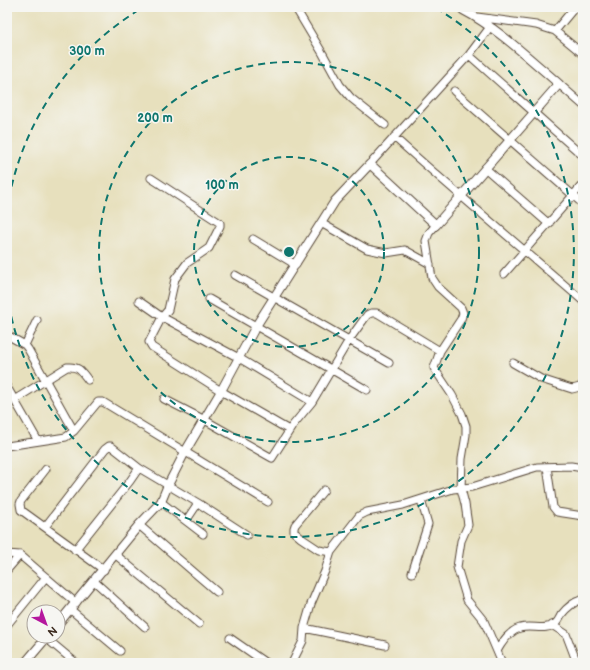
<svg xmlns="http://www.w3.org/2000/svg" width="590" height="670" viewBox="0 0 590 670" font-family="'Balsamiq Sans',sans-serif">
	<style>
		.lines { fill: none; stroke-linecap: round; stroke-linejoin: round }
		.minor-casing { stroke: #554536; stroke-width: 9 }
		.tertiary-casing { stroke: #554536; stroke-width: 10 }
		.minor { stroke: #fff; stroke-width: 7 }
		.tertiary { stroke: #fff; stroke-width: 8 }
		.ring { fill: none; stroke: #0f766e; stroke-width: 2; stroke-dasharray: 7 5 }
		.centre { fill: #0f766e; stroke: #f6f6f2; stroke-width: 2 }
		.ring-label { font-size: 12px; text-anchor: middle; font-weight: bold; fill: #0f766e; stroke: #f6f6f2; stroke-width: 3; stroke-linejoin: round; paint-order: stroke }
	</style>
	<rect width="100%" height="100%" fill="#f6f6f2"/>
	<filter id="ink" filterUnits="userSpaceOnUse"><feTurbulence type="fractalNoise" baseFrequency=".025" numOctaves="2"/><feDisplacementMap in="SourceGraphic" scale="8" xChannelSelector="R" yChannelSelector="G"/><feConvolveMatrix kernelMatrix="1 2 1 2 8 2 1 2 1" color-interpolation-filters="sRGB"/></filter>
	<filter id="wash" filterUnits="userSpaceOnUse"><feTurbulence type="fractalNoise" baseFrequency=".012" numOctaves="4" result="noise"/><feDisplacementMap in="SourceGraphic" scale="16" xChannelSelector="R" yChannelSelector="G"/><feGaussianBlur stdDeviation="0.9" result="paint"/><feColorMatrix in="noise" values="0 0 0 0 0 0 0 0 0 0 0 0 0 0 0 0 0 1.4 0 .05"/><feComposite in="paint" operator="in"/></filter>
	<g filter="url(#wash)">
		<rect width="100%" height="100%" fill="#e7e0bd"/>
	</g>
	<g filter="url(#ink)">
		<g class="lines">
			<g class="minor-casing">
				<path id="minor" d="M 295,7 L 323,54 L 340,85 L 351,98 L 385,125
					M 477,17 L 536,25 L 555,31 L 583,54
					M 555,31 L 575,7
					M 469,55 L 583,156
					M 559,84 L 583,105
					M 454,91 L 583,204
					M 394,137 C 456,193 520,246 583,301
					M 370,164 L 469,55 L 490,27
					M 485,168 L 549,224
					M 151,178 L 220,223 L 220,226 L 209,248 L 187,263 L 175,279 L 168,310 L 162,317 L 149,342 L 152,347 L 221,391 L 289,430
					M 321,223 L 367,249 L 386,253 L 405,250 L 430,264
					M 436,225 L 429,233 L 426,241 L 432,278 L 438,287 L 461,308 L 463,313 L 461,319 L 440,351 L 434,368 L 452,395 L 462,414 L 466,426 L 466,435 L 462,459 L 461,489 L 465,504 L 468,525 L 461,541 L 457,567 L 467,600 L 484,621 L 502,663
					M 253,239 L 296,265
					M 504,274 L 583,184
					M 235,275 L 389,363
					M 209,299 L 367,390
					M 139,301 L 162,317 L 239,358 L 312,402
					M 7,335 L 25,345 L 28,349 L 74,431
					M 25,345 L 37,320
					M 513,363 L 541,379 L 572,389 L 580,387 L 583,384
					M 7,387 L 38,441
					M 164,399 L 203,419 L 272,458 L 293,425 L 312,402 L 349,340 L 367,315 L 371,313 L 377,313 L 440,351
					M 14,400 L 67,367 C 79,366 81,371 88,380
					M 7,446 L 66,437 L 74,431 L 98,402 L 103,402 L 268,502
					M 547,467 L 553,507 L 557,512 L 583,516
					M 46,469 L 21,501 L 20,504 L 21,510 L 104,570
					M 324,490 L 295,525 L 294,528 L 294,532 L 301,538 L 319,550 L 331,552
					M 161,502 L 203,534
					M 186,521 L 198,503
					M 139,525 L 217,592
					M 45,527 L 105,449 L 109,446 L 111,446 L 139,468 L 198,503 L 247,535
					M 75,550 L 130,481 L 139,468
					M 7,554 L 20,555 L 76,603
					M 116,555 L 199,624
					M 7,570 L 20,555
					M 412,573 L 428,524 L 421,500
					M 94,581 L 145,627
					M 71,610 L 120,651
					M 7,625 L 46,577
					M 552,625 L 566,634 L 577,663
					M 304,628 L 385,645
					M 46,638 L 76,663
					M 230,638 L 266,663
					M 497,651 C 502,642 509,631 520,628 C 532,624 545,632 556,623 C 558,621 560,617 561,615 C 567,607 574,602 583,599
					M 292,663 L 303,641 L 304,628 L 311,604 L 325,571 L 331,552 L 359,516 L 367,512 L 403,505 L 453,489 L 472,487 L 537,467 L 571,466 L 583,468"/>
			</g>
			<g class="tertiary-casing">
				<path id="tertiary" d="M 58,624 L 139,525 L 161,502 L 168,485 L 185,452 L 221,391 L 256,326 L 335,201 L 370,164 L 436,225 L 559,84 C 530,59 496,27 463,10 L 462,7
					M 25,663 L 48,636"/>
			</g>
			<use href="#minor" class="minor"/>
			<use href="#tertiary" class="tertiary"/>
		</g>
	</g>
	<g class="ring">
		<circle cx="289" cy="252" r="95"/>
		<circle cx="289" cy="252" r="190"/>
		<path d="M7 210A285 285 0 0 1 142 8M436 8A285 285 0 1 1 7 294"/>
	</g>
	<circle cx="289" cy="252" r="6" class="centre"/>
	<g class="ring-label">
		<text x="87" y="55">300 m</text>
		<text x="155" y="122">200 m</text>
		<text x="222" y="189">100 m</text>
	</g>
	<rect width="590" height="670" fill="none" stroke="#f6f6f2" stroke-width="24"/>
	<g transform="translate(46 624) rotate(139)"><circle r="19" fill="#f6f6f2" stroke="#aba49d"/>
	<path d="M0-3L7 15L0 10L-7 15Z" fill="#b5179e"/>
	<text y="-6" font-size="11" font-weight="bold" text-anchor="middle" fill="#3b2a1e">N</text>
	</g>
</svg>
